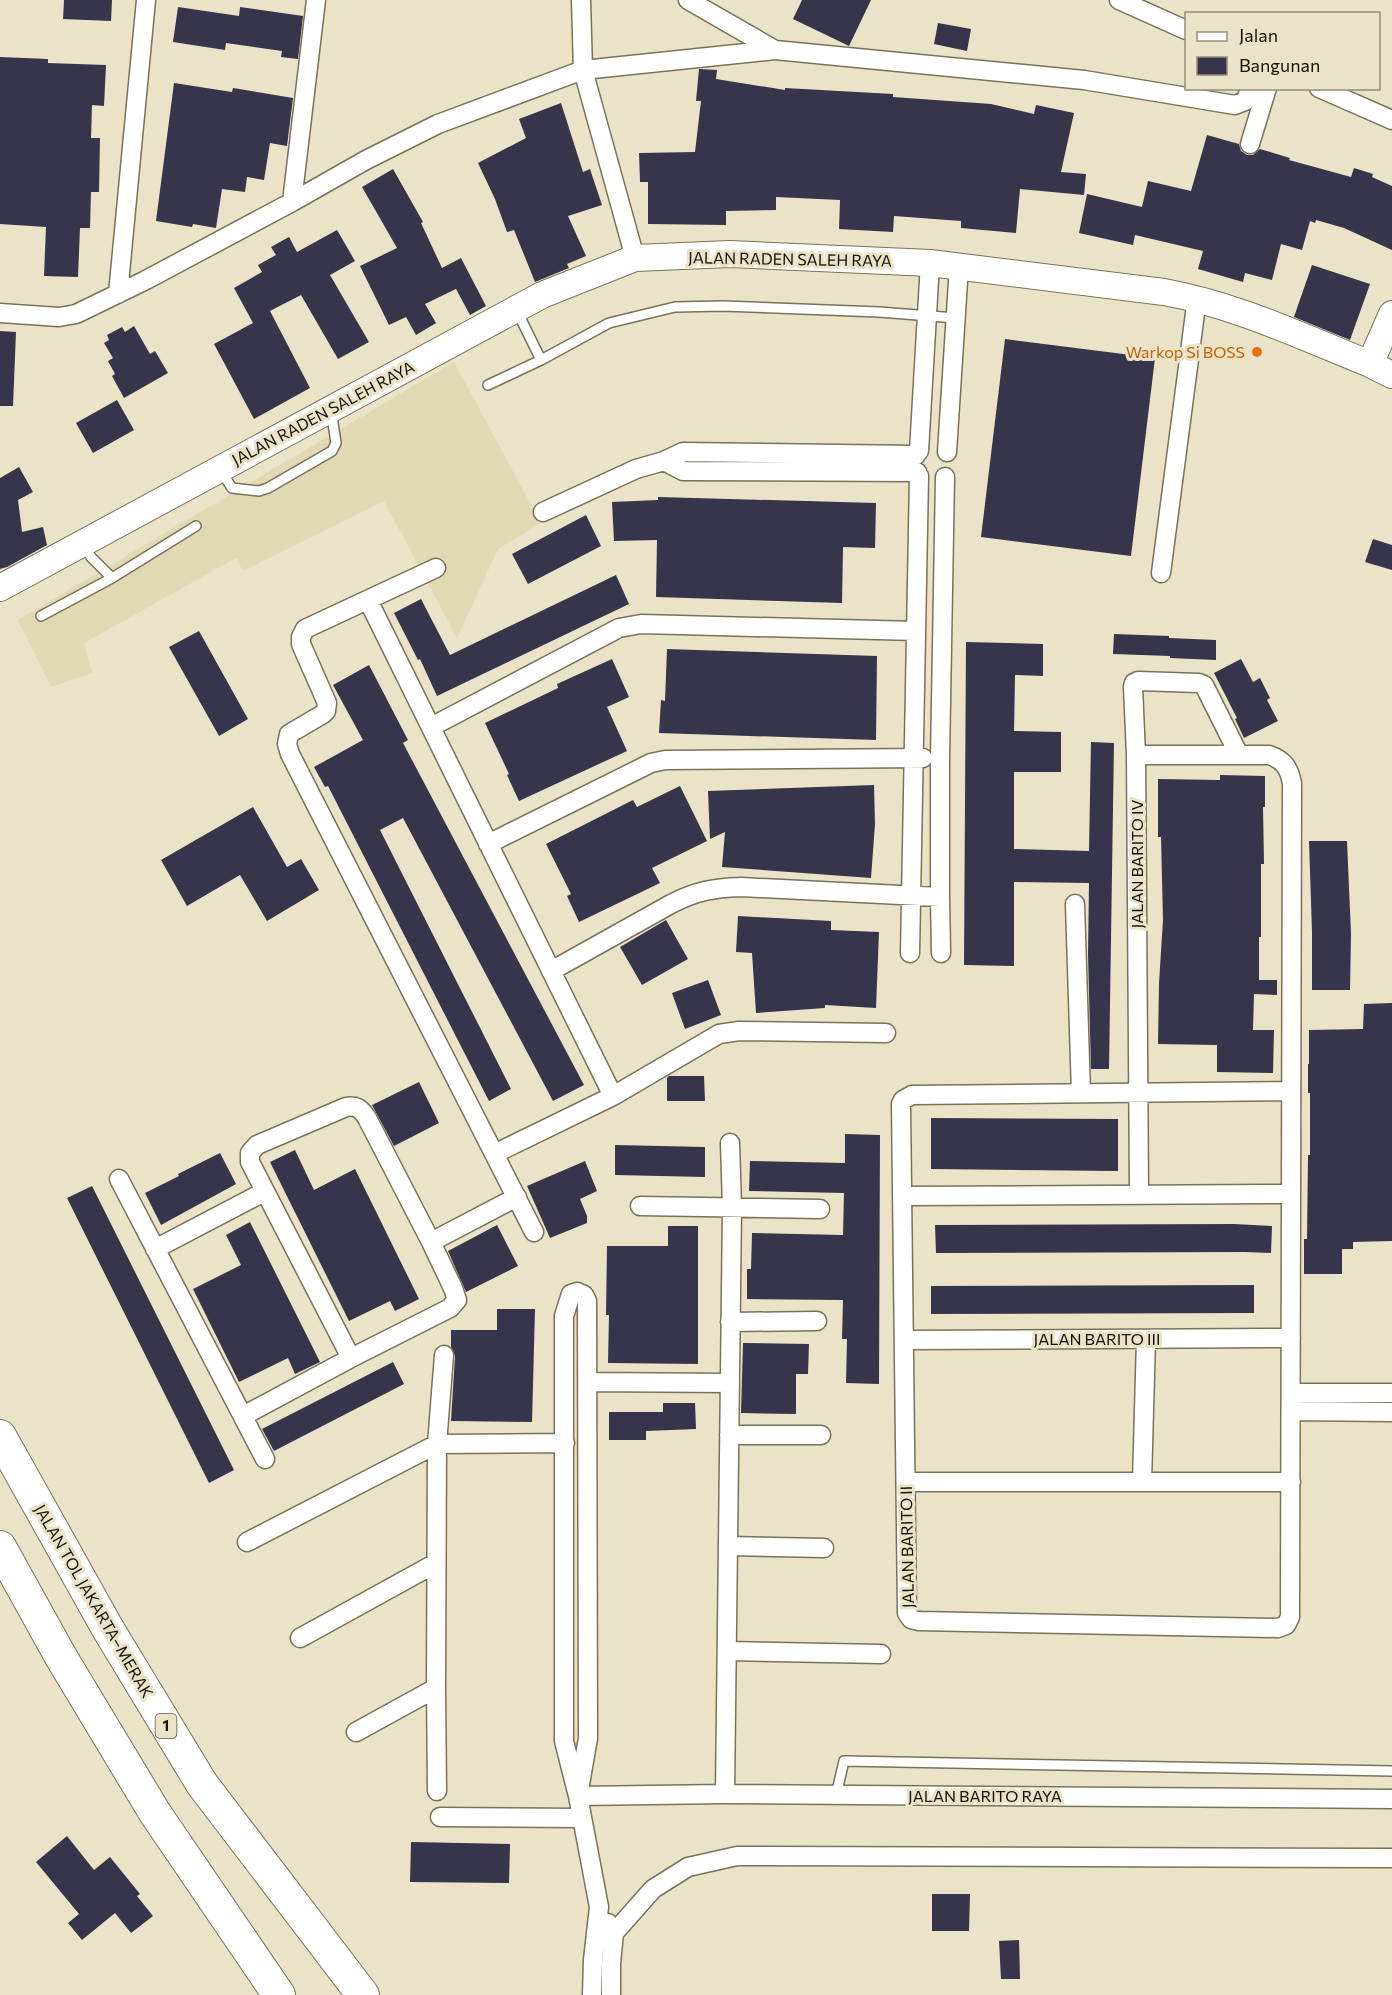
<svg xmlns="http://www.w3.org/2000/svg" width="1392" height="1995" viewBox="0 0 1392 1995" font-family="Commissioner,sans-serif">
	<style>
		.built { fill: #e1d8b4 }
		.building { fill: #36354b }
		.lines { fill: none; stroke-linecap: round; stroke-linejoin: round }
		.lane-casing { stroke: #797259; stroke-width: 12 }
		.street-casing { stroke: #797259; stroke-width: 21 }
		.secondary-casing { stroke: #797259; stroke-width: 28 }
		.highway-casing { stroke: #797259; stroke-width: 34 }
		.lane { stroke: #fff; stroke-width: 9 }
		.street { stroke: #fff; stroke-width: 18 }
		.secondary { stroke: #fff; stroke-width: 26 }
		.highway { stroke: #fff; stroke-width: 32 }
		.food-dot { fill: #e8710a; stroke: #eae3c7; stroke-width: 2 }
		.labels { text-anchor: middle; stroke-width: 6; stroke-linejoin: round; paint-order: stroke }
		.shield { fill: #eae3c7; stroke: #545141; stroke-width: 1.5 }
		.shield-label { font-size: 15px; font-weight: bold; fill: #141208 }
		.street-label { font-size: 16px; fill: #141208; stroke: #eae3c7 }
		.food-label { font-size: 16px; fill: #c56008; stroke: #eae3c7; text-anchor: end }
	</style>
	<rect width="100%" height="100%" fill="#eae3c7"/>
	<path class="built" d="M 454,362 L 541,523 L 498,549 L 457,638 L 384,501 L 243,571 L 236,558 L 84,643 L 92,673 L 51,687 L 18,620 Z"/>
	<path class="building" d="M 64,0 L 112,0 L 111,21 L 63,19 Z
		M 802,0 L 871,0 L 849,46 L 793,19 Z
		M 178,7 L 239,16 L 240,7 L 303,16 L 298,59 L 281,57 L 282,51 L 226,43 L 225,50 L 173,42 Z
		M 938,23 L 971,29 L 967,51 L 934,44 Z
		M 0,57 L 48,59 L 48,63 L 106,65 L 104,106 L 92,105 L 91,138 L 100,138 L 99,192 L 91,192 L 90,228 L 80,228 L 78,277 L 44,276 L 46,227 L 0,224 Z
		M 699,69 L 717,70 L 716,79 L 785,90 L 785,88 L 893,94 L 893,97 L 991,104 L 1034,114 L 1036,105 L 1074,113 L 1061,172 L 1086,174 L 1084,195 L 1020,189 L 1016,233 L 961,228 L 961,221 L 894,216 L 893,232 L 839,229 L 840,200 L 776,197 L 776,210 L 726,211 L 726,225 L 648,224 L 648,182 L 640,182 L 639,153 L 695,152 L 701,101 L 696,101 Z
		M 174,83 L 232,92 L 233,88 L 293,98 L 287,146 L 270,143 L 264,180 L 247,177 L 245,192 L 222,189 L 216,228 L 193,224 L 192,227 L 156,221 Z
		M 561,103 L 583,172 L 590,169 L 602,205 L 568,216 L 586,256 L 567,264 L 569,268 L 535,282 L 514,230 L 507,232 L 495,199 L 478,163 L 526,138 L 519,119 Z
		M 1207,135 L 1239,144 L 1241,151 L 1247,155 L 1253,155 L 1260,149 L 1290,158 L 1289,160 L 1351,177 L 1354,168 L 1373,174 L 1372,177 L 1392,186 L 1392,250 L 1344,228 L 1316,220 L 1315,223 L 1310,221 L 1302,250 L 1281,244 L 1272,280 L 1245,273 L 1243,282 L 1198,269 L 1203,251 L 1135,235 L 1133,245 L 1079,233 L 1087,194 L 1142,207 L 1148,181 L 1191,191 Z
		M 393,169 L 423,222 L 421,223 L 442,268 L 461,258 L 486,306 L 470,315 L 456,289 L 425,304 L 436,323 L 416,335 L 406,317 L 389,325 L 360,266 L 397,248 L 362,187 Z
		M 337,230 L 355,261 L 330,275 L 369,342 L 338,359 L 301,295 L 270,311 L 310,388 L 254,419 L 214,344 L 253,323 L 234,288 L 262,272 L 258,265 L 276,255 L 271,247 L 289,237 L 297,252 Z
		M 1312,265 L 1370,284 L 1350,340 L 1294,317 Z
		M 134,326 L 150,354 L 155,351 L 168,373 L 124,398 L 112,376 L 115,374 L 108,361 L 113,358 L 104,343 L 109,340 L 107,335 L 122,327 L 125,332 Z
		M 0,331 L 16,332 L 13,406 L 0,406 Z
		M 1005,339 L 1155,358 L 1131,556 L 981,537 Z
		M 117,400 L 134,430 L 93,453 L 76,423 Z
		M 19,467 L 33,492 L 18,500 L 22,532 L 43,527 L 47,545 L 7,567 L 0,569 L 0,478 Z
		M 658,497 L 876,503 L 875,548 L 843,547 L 842,603 L 656,597 L 657,540 L 614,541 L 612,502 L 658,500 Z
		M 586,515 L 601,546 L 528,584 L 512,554 Z
		M 1373,539 L 1392,545 L 1392,570 L 1365,562 Z
		M 616,575 L 629,604 L 437,696 L 420,659 L 418,660 L 394,613 L 421,599 L 450,655 Z
		M 199,631 L 248,719 L 219,736 L 169,647 Z
		M 1114,634 L 1169,636 L 1169,638 L 1216,640 L 1216,660 L 1170,658 L 1170,656 L 1113,654 Z
		M 966,642 L 1043,644 L 1043,676 L 1015,675 L 1014,731 L 1061,732 L 1061,772 L 1014,772 L 1014,849 L 1089,851 L 1091,742 L 1114,743 L 1109,1069 L 1091,1069 L 1088,955 L 1089,883 L 1014,882 L 1014,966 L 964,965 Z
		M 667,649 L 877,656 L 876,740 L 659,733 L 661,700 L 665,701 Z
		M 612,659 L 629,697 L 607,707 L 627,751 L 519,801 L 507,775 L 509,774 L 485,723 L 558,688 L 557,684 Z
		M 1241,659 L 1253,682 L 1260,678 L 1270,698 L 1267,700 L 1278,721 L 1244,738 L 1235,719 L 1237,718 L 1214,673 Z
		M 369,665 L 408,740 L 403,743 L 584,1085 L 553,1101 L 403,818 L 380,830 L 511,1089 L 489,1101 L 328,786 L 325,787 L 314,767 L 363,740 L 333,685 Z
		M 1220,775 L 1265,776 L 1265,807 L 1263,807 L 1264,864 L 1261,864 L 1261,937 L 1259,937 L 1259,980 L 1277,980 L 1277,995 L 1254,994 L 1253,1030 L 1274,1030 L 1273,1073 L 1217,1072 L 1217,1045 L 1158,1044 L 1159,983 L 1163,920 L 1161,837 L 1158,837 L 1158,779 L 1220,780 Z
		M 874,785 L 875,824 L 871,878 L 722,867 L 725,832 L 710,839 L 708,791 Z
		M 680,786 L 707,841 L 652,868 L 660,883 L 579,922 L 567,896 L 571,894 L 546,844 L 633,800 L 637,807 Z
		M 253,807 L 287,867 L 301,859 L 319,890 L 267,921 L 240,875 L 187,906 L 161,860 Z
		M 1309,841 L 1347,841 L 1351,934 L 1350,990 L 1312,990 L 1312,932 Z
		M 738,916 L 831,921 L 831,930 L 879,932 L 876,1008 L 825,1005 L 825,1008 L 756,1013 L 752,953 L 736,952 Z
		M 666,920 L 688,959 L 642,985 L 620,947 Z
		M 708,980 L 721,1015 L 685,1029 L 672,993 Z
		M 1392,1003 L 1392,1241 L 1353,1242 L 1353,1249 L 1342,1249 L 1342,1274 L 1304,1274 L 1304,1239 L 1307,1239 L 1308,1155 L 1310,1155 L 1310,1093 L 1308,1093 L 1308,1064 L 1309,1064 L 1309,1030 L 1363,1029 L 1364,1004 Z
		M 669,1076 L 704,1076 L 705,1101 L 667,1101 L 667,1078 Z
		M 419,1082 L 439,1123 L 394,1146 L 372,1105 Z
		M 931,1118 L 1118,1119 L 1118,1171 L 931,1169 Z
		M 845,1134 L 880,1135 L 879,1384 L 846,1383 L 847,1339 L 842,1339 L 843,1300 L 747,1299 L 747,1269 L 751,1269 L 752,1233 L 843,1235 L 844,1193 L 749,1191 L 750,1161 L 845,1163 Z
		M 615,1145 L 705,1147 L 705,1177 L 615,1175 Z
		M 295,1150 L 314,1190 L 355,1169 L 419,1299 L 395,1311 L 390,1301 L 349,1321 L 270,1162 Z
		M 220,1153 L 236,1184 L 161,1225 L 145,1193 L 179,1176 L 178,1174 Z
		M 585,1161 L 597,1191 L 580,1199 L 587,1216 L 587,1223 L 550,1238 L 527,1186 Z
		M 92,1186 L 234,1470 L 209,1483 L 67,1198 Z
		M 250,1222 L 320,1362 L 295,1374 L 288,1358 L 239,1382 L 193,1289 L 241,1265 L 226,1235 Z
		M 1234,1224 L 1272,1226 L 1271,1253 L 1245,1252 L 936,1253 L 935,1225 Z
		M 497,1225 L 518,1266 L 466,1292 L 448,1251 Z
		M 668,1226 L 698,1226 L 698,1364 L 608,1363 L 609,1315 L 606,1315 L 607,1246 L 668,1246 Z
		M 1254,1285 L 1254,1313 L 931,1314 L 931,1286 Z
		M 497,1309 L 535,1309 L 532,1422 L 451,1421 L 455,1356 L 451,1347 L 451,1330 L 497,1330 Z
		M 743,1343 L 809,1344 L 808,1374 L 796,1374 L 796,1414 L 741,1413 Z
		M 393,1362 L 404,1384 L 274,1451 L 262,1429 Z
		M 663,1403 L 695,1403 L 696,1429 L 646,1431 L 646,1440 L 609,1440 L 609,1412 L 663,1412 Z
		M 67,1836 L 94,1870 L 110,1857 L 140,1894 L 137,1896 L 153,1916 L 131,1933 L 115,1913 L 82,1940 L 68,1923 L 79,1914 L 36,1862 Z
		M 411,1842 L 510,1844 L 509,1883 L 410,1882 Z
		M 932,1894 L 970,1894 L 969,1931 L 932,1931 Z
		M 1019,1940 L 1020,1979 L 1001,1979 L 999,1941 Z"/>
	<g class="lines">
		<g class="lane-casing">
			<path id="lane" d="M 517,311 L 541,360
				M 488,385 L 541,360 L 609,323 L 675,307 L 723,306 L 879,312 L 956,318
				M 221,471 L 232,488 L 259,491 L 268,488 L 332,451 L 336,443 L 331,410
				M 84,546 L 91,557 L 112,578 L 196,526
				M 41,616 L 112,578
				M 836,1795 L 844,1761 L 1392,1771"/>
		</g>
		<g class="street-casing">
			<path id="street" d="M 581,0 L 583,70 L 635,258
				M 688,0 L 775,50
				M 1119,0 L 1186,30
				M 1319,88 L 1392,120
				M 1250,144 L 1267,88
				M 292,202 L 316,0
				M 118,294 L 146,0
				M 0,313 L 59,317 L 76,314 L 146,280 L 292,202 L 366,160 L 438,124 L 583,70 L 775,50 L 1084,80 L 1235,105 L 1245,101 L 1251,88
				M 919,451 L 930,263
				M 947,452 L 959,266
				M 664,461 L 683,471 L 917,472
				M 543,512 L 636,469 L 664,461 L 683,452 L 916,455
				M 436,568 L 305,629 L 301,637 L 301,644 L 327,703 L 326,711 L 323,714 L 289,734 L 287,744 L 290,754 L 534,1232
				M 1161,573 L 1197,298
				M 368,600 L 613,1096
				M 431,727 L 619,628 L 641,624 L 916,631
				M 1136,755 L 1269,755 C 1284,760 1289,768 1292,783 L 1290,1617 L 1286,1625 L 1278,1628 L 919,1621 L 911,1619 L 907,1613 L 901,1104 L 903,1100 L 912,1095 L 1291,1091
				M 488,844 L 651,763 L 665,760 L 923,758
				M 940,897 L 941,953
				M 1075,904 L 1081,1093
				M 910,953 L 919,476
				M 551,971 L 671,904 C 696,891 713,888 741,887 L 940,897 L 940,758 L 945,477
				M 494,1154 L 613,1096 L 719,1034 L 739,1031 L 886,1033
				M 119,1179 L 265,1459
				M 1139,1195 L 1136,755 L 1133,687 L 1134,683 L 1138,681 L 1199,683 L 1204,685 L 1239,755
				M 903,1196 L 1291,1194
				M 640,1206 L 820,1209
				M 431,1242 L 517,1197
				M 155,1249 L 264,1192
				M 730,1322 L 817,1321
				M 904,1340 L 1291,1338
				M 588,1382 L 730,1383
				M 1291,1393 L 1392,1393
				M 1291,1411 L 1392,1412
				M 243,1416 L 351,1358 L 450,1308 L 457,1300 L 453,1288 L 431,1242 L 367,1118 C 361,1109 357,1105 346,1107 L 257,1145 L 250,1153 L 250,1162 L 351,1358
				M 729,1435 L 821,1435
				M 906,1482 L 1291,1482
				M 1142,1482 L 1146,1339
				M 247,1542 L 437,1444 L 565,1443
				M 728,1546 L 824,1548
				M 300,1638 L 436,1563
				M 727,1651 L 881,1654
				M 356,1732 L 436,1688
				M 437,1791 L 436,1688 L 437,1444 L 444,1355
				M 725,1794 L 732,1207 L 730,1143
				M 578,1796 L 588,1738 L 587,1301 L 584,1295 L 577,1292 L 571,1294 L 564,1316 L 564,1741 L 578,1796 L 599,1907 L 593,1960 L 592,1995
				M 578,1796 L 725,1794 L 1392,1799
				M 440,1817 L 582,1818
				M 608,1923 L 614,1933 L 611,1963 L 611,1995
				M 614,1933 L 653,1889 L 688,1867 L 737,1856 L 1392,1858"/>
		</g>
		<g class="secondary-casing">
			<path id="secondary" d="M 1370,364 L 1392,314
				M 0,588 L 542,295 L 635,258 L 730,254 L 930,263 L 1164,292 C 1236,305 1303,337 1370,364 L 1392,375"/>
		</g>
		<g class="highway-casing">
			<path id="highway" d="M 0,1436 L 108,1629 L 202,1784 L 363,1995
				M 0,1547 L 61,1657 L 155,1813 L 279,1995"/>
		</g>
		<use href="#lane" class="lane"/>
		<use href="#street" class="street"/>
		<use href="#secondary" class="secondary"/>
		<use href="#highway" class="highway"/>
	</g>
	<circle class="food-dot" cx="1257" cy="352" r="6"/>
	<g class="labels">
		<rect class="shield" x="155.5" y="1714" width="21" height="24" rx="4.5"/>
		<g class="shield-label">
			<text x="166" y="1731">1</text>
		</g>
		<g class="street-label">
			<text transform="translate(790 259) rotate(1)" y="6">JALAN RADEN SALEH RAYA</text>
			<text transform="translate(323 413) rotate(-28)" y="6">JALAN RADEN SALEH RAYA</text>
			<text transform="translate(1137 864) rotate(-90)" y="6">JALAN BARITO IV</text>
			<text x="1097" y="1345">JALAN BARITO III</text>
			<text transform="translate(907 1547) rotate(-91)" y="6">JALAN BARITO II</text>
			<text transform="translate(94 1601) rotate(60)" y="6">JALAN TOL JAKARTA–MERAK</text>
			<text x="985" y="1802">JALAN BARITO RAYA</text>
		</g>
		<g class="food-label">
			<text x="1245" y="358">Warkop Si BOSS</text>
		</g>
	</g>
	<rect x="1185" y="12" width="195" height="78" fill="#eae3c7" stroke="#948f7b" stroke-width="1.5"/>
	<rect x="1197" y="32" width="30" height="9" fill="#ffffff" stroke="#948f7b" stroke-width="1.5"/>
	<text x="1239" y="42" font-size="18" fill="#141208">Jalan</text>
	<rect x="1197" y="57" width="30" height="18" fill="#36354b" stroke="#948f7b" stroke-width="1.5"/>
	<text x="1239" y="72" font-size="18" fill="#141208">Bangunan</text>
</svg>
